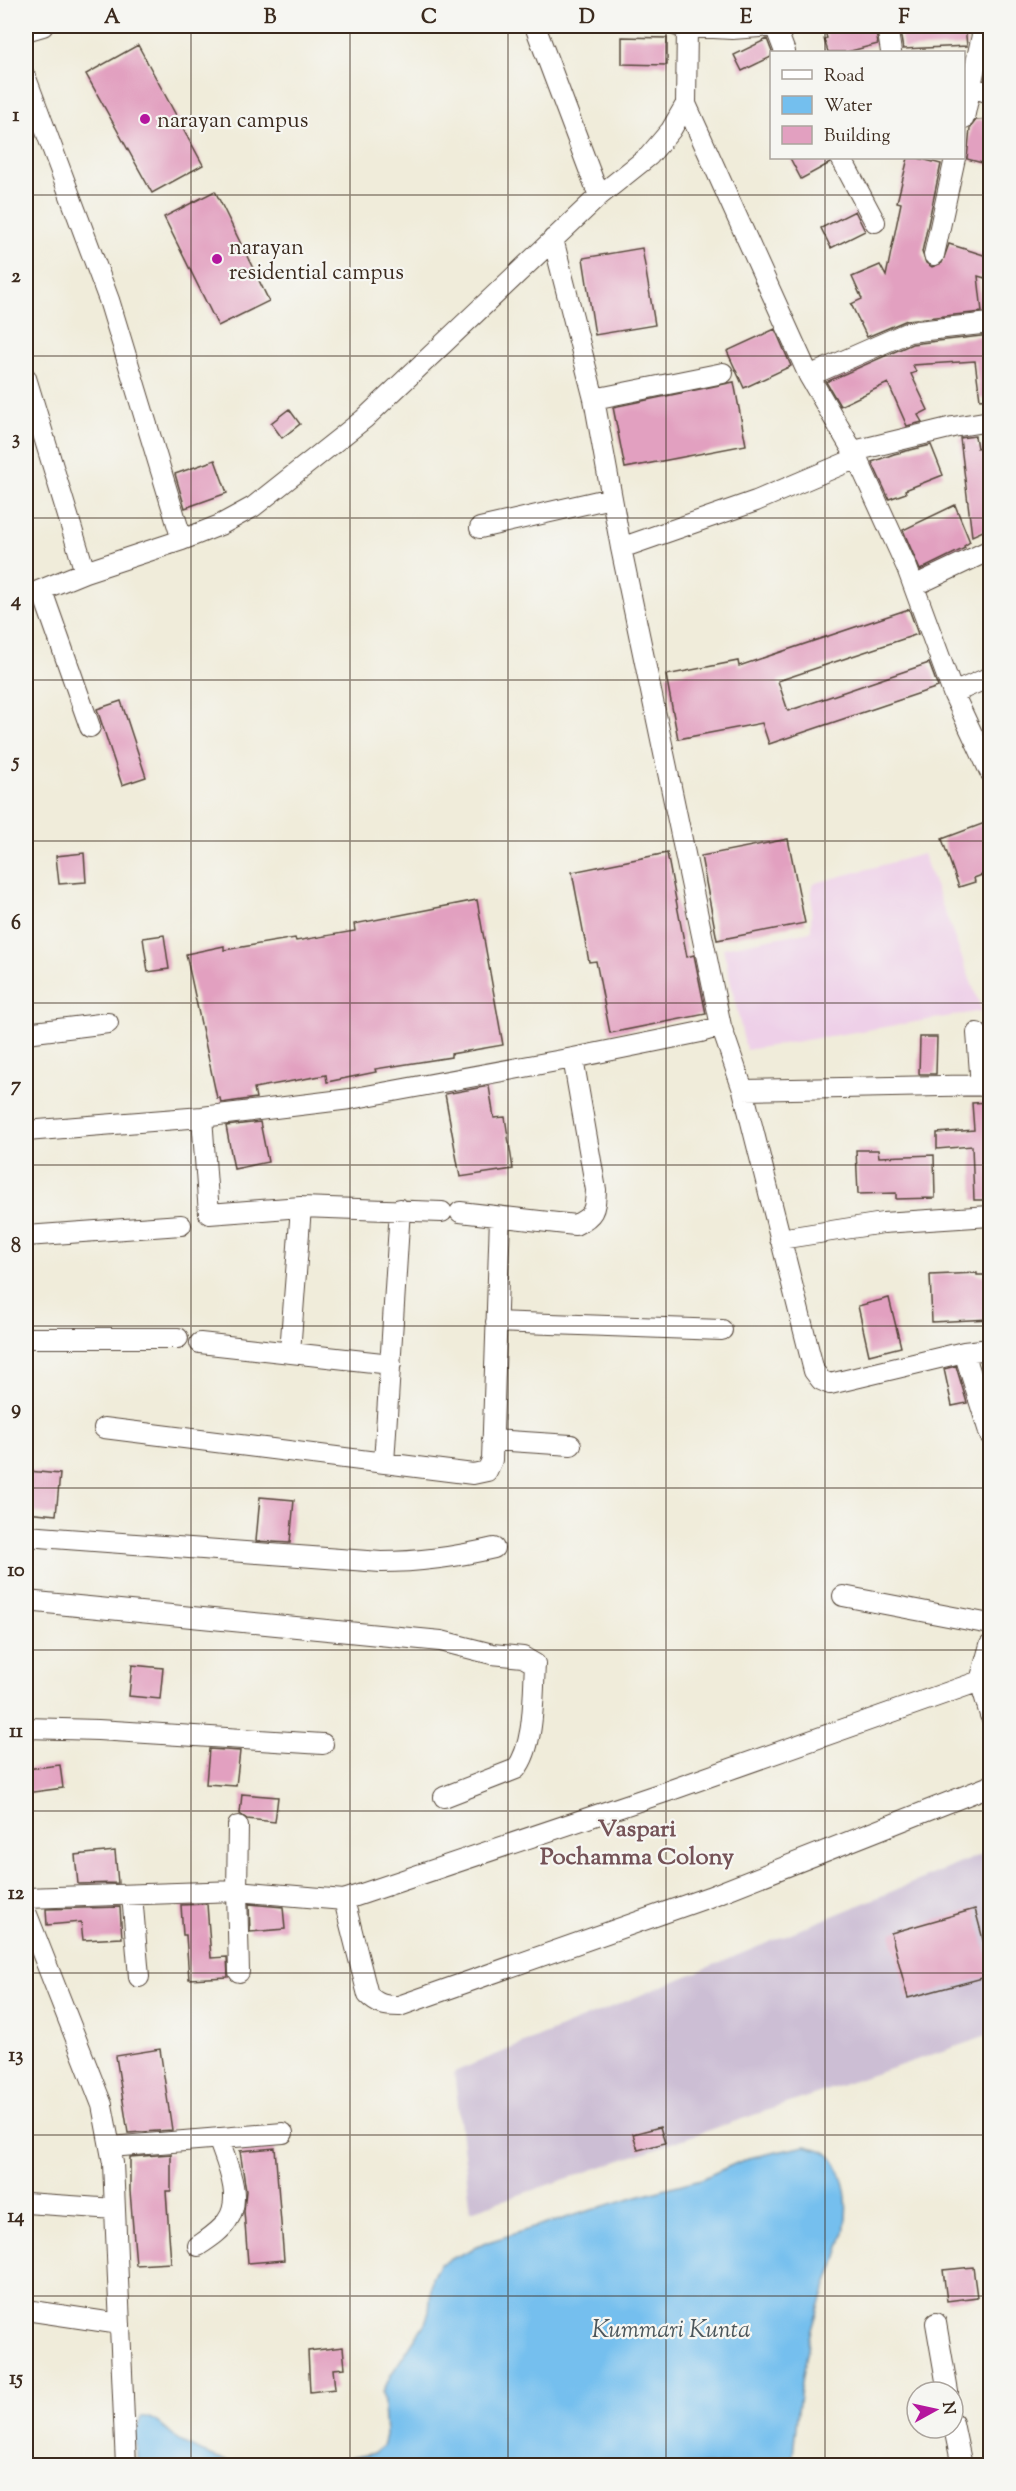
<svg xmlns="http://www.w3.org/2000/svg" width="1016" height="2491" viewBox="0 0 1016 2491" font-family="'Sorts Mill Goudy',serif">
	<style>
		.built { fill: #eed0e8 }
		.industrial { fill: #ccbed4 }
		.water { fill: #74bfee; stroke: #587486; stroke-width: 1.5 }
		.building { fill: #e2a0c0 }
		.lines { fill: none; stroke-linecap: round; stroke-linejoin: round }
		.street-casing { stroke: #56473a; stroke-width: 22 }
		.street { stroke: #fff; stroke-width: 20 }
		.grid { fill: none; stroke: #3b2a1e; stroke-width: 1.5; stroke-opacity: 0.55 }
		.poi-dot { fill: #b5179e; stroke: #f6f6f2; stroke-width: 2 }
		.labels { text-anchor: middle; stroke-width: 4.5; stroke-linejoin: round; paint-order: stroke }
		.poi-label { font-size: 22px; fill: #3b2a1e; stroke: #f6f6f2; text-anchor: start }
		.neighbourhood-label { font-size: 24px; font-weight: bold; fill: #755357; stroke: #f6f6f2 }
		.water-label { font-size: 24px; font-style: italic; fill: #4c575c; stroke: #f6f6f2 }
		.neatline { fill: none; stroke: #3b2a1e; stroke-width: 2 }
		.grid-label { font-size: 20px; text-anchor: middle; font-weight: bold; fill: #3b2a1e }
	</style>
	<rect width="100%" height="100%" fill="#f6f6f2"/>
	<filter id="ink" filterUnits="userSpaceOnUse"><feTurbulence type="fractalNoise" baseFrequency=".0167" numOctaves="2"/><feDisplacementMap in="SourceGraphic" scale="12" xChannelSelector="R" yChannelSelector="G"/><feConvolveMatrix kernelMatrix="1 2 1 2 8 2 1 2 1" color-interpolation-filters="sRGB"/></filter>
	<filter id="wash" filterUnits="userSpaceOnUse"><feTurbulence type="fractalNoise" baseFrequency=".008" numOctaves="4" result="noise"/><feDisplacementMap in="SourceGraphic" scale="24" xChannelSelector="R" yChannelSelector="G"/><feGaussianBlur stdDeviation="1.35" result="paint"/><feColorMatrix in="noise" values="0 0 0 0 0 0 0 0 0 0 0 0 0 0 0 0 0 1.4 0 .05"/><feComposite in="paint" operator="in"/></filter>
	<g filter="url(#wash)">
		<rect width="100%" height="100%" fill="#f0ecda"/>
		<path class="built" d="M 923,854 L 982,1011 L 746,1050 L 723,948 L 811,931 L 812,884 Z"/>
		<path class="industrial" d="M 990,1851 L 990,2035 L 471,2211 L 454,2072 Z"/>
		<path class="water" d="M 806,2146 C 812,2148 822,2149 827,2153 C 833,2157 837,2166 840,2172 C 862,2228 823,2281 811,2334 C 801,2378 796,2421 792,2465 L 318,2465 L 374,2453 L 383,2446 L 386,2435 L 383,2392 L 392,2373 L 425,2323 L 429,2312 L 432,2277 L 440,2264 L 488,2242 L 637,2196 L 701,2179 L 748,2158 Z
			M 141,2417 C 154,2415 163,2428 172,2435 C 192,2451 220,2461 245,2465 L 139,2465 L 135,2433 Z"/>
		<g id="blocks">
			<path class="building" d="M 823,26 L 875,26 L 878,44 L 847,52 L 828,52 L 824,39 L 827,38 Z
				M 899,26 L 965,26 L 967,46 L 903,49 Z
				M 622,37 L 667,38 L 667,65 L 622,64 Z
				M 767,39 L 772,52 L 771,57 L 742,71 L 734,55 Z
				M 138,45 L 203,165 L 152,193 L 86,74 Z
				M 990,119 L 990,165 L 967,159 L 970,128 L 976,120 Z
				M 790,158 L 829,158 L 830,163 L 801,179 Z
				M 908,158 L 918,158 L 941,164 L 922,252 L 926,263 L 932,267 L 942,263 L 949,244 L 990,257 L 985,278 L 978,276 L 982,312 L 907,320 L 867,337 L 851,304 L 862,299 L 852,277 L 880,265 L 886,276 L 901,203 L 897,202 Z
				M 215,191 L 269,301 L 218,326 L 164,217 Z
				M 855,211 L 865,231 L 831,248 L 821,228 Z
				M 642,248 L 655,325 L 595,335 L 583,258 Z
				M 775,329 L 791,366 L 744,388 L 727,351 Z
				M 990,335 L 990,398 L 980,399 L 975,361 L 913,365 L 916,372 L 911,374 L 928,410 L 918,415 L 922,422 L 907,426 L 888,383 L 840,406 L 826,382 L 912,344 Z
				M 734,382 L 746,445 L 625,468 L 613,407 Z
				M 289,409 L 300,424 L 282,438 L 271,423 Z
				M 975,436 L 977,448 L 990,446 L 990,528 L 972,536 L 960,438 Z
				M 931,445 L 943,475 L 905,490 L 906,493 L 889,499 L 872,462 L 894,454 Z
				M 215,460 L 227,493 L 185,508 L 175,474 Z
				M 955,505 L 970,542 L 964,546 L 965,548 L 920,570 L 903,530 Z
				M 909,609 L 918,634 L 778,681 L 788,711 L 929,663 L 938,687 L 769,744 L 762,723 L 678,739 L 666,675 L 738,661 L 739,666 Z
				M 121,701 L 146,777 L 122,785 L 97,709 Z
				M 990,821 L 990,872 L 974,878 L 975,882 L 959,887 L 942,839 Z
				M 788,839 L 805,923 L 717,940 L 701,856 Z
				M 84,853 L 86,882 L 59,884 L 56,856 Z
				M 667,853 L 687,957 L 694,955 L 706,1014 L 610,1033 L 596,961 L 589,962 L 572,872 Z
				M 477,900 L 503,1045 L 451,1054 L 451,1057 L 375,1069 L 376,1072 L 327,1082 L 326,1075 L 254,1088 L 256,1098 L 221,1103 L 220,1098 L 217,1098 L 186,954 L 224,946 L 224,950 L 295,938 L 296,941 L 355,931 L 354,924 Z
				M 164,935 L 169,969 L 148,972 L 143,938 Z
				M 920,1037 L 937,1037 L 936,1074 L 919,1074 Z
				M 489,1086 L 494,1118 L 505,1117 L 513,1169 L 460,1177 L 445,1094 Z
				M 990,1102 L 990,1200 L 974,1200 L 972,1146 L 937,1149 L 937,1133 L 974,1130 L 972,1103 Z
				M 260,1122 L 268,1162 L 234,1169 L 226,1126 Z
				M 856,1150 L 878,1150 L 879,1157 L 934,1155 L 935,1198 L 896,1199 L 896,1193 L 858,1194 Z
				M 977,1273 L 977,1275 L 990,1275 L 990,1319 L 932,1322 L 930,1275 Z
				M 889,1298 L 901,1347 L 869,1355 L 858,1306 Z
				M 956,1366 L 967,1403 L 952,1406 L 944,1369 Z
				M 28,1471 L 60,1474 L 56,1515 L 26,1512 Z
				M 260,1497 L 294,1500 L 290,1543 L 256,1541 Z
				M 132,1665 L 163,1668 L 160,1699 L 129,1696 Z
				M 209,1749 L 240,1751 L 236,1786 L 206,1784 Z
				M 60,1765 L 63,1788 L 26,1793 L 26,1769 Z
				M 242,1794 L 278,1797 L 275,1822 L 247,1819 L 240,1814 Z
				M 115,1851 L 118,1883 L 78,1884 L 75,1855 Z
				M 207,1904 L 211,1958 L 227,1957 L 228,1977 L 189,1979 L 186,1935 L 183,1935 L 181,1905 Z
				M 249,1904 L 283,1907 L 285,1929 L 250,1932 Z
				M 120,1907 L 122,1938 L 83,1940 L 81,1922 L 47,1925 L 46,1909 Z
				M 975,1909 L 990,1966 L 990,1976 L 908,1998 L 891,1933 Z
				M 160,2049 L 172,2130 L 128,2133 L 116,2056 Z
				M 660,2127 L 665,2143 L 638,2150 L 633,2134 Z
				M 275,2148 L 284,2260 L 248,2263 L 244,2211 L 246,2191 L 240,2151 Z
				M 171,2154 L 171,2191 L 166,2191 L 171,2263 L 136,2265 L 130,2191 L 130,2157 Z
				M 973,2267 L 977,2297 L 947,2301 L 943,2270 Z
				M 343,2347 L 345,2368 L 333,2369 L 335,2389 L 310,2392 L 308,2351 Z"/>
		</g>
	</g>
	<g filter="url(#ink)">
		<use href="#blocks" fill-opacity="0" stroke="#56473a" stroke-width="1.5"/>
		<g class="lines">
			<g class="street-casing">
				<path id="street" d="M 535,26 L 599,196
					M 677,26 L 732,29 L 775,26
					M 775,26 L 785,52
					M 887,26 L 891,52
					M 26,31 L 43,26
					M 26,78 L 109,300 L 182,540
					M 964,85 L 990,93
					M 686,104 L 809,376 L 857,458 L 907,568 L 953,693 L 990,772
					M 964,118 L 984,26
					M 841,158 L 875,222
					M 553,239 L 594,399 L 621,548 L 721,1026 L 743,1090 L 814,1371 L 821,1380 L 830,1384 L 964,1352 L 990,1349
					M 934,255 L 955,158
					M 809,376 L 909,332 L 990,323
					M 26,378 L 85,572
					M 594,399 L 723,373
					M 854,451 L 953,427 L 990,421
					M 480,528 L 611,498
					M 621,548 L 756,501 L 857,458
					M 914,586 L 990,550
					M 42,591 L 90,727
					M 26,596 L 85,572 L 182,540 L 220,525 L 253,507 L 364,419 L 599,196 L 649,156 L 671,130 L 686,104 L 687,26
					M 953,693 L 990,677
					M 26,1033 L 108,1023
					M 977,1033 L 981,1086
					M 743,1090 L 990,1085
					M 202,1117 L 209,1214 L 301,1207 L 442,1212
					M 26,1131 L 202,1117 L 350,1099 L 573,1058 L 701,1032 L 721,1026
					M 460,1212 L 575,1225 C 594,1216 595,1211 596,1190 L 573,1058
					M 26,1236 L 181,1225
					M 780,1239 L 883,1223 L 990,1216
					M 496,1322 L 722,1330
					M 26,1338 L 178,1338
					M 200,1343 L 391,1364
					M 290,1352 L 301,1207
					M 964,1352 L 990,1435
					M 104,1428 L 473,1474 L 487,1471 L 492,1460 L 500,1217
					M 492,1440 L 571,1445
					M 384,1463 L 400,1209
					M 26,1536 L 381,1562 C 421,1562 456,1557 494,1548
					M 843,1596 L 990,1624
					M 26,1601 L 441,1641 L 492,1654 L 523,1657 L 535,1664 C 533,1695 535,1745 516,1769 L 444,1797
					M 980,1681 L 990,1715
					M 26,1728 L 98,1730 L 323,1744
					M 238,1826 L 237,1891 L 239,1972
					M 132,1895 L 139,1977
					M 26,1898 L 237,1891 L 344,1900 L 671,1790 L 980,1681 L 990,1645
					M 344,1900 L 368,1995 C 378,2005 385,2006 399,2006 L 709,1897 L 990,1786
					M 26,1912 L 102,2105 L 113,2163 L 126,2466
					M 110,2147 L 283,2133
					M 26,2203 L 115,2209
					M 198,2246 C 208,2239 220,2232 227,2221 C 244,2198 226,2162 218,2138
					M 26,2310 L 120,2324
					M 936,2323 L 948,2392
					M 953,2423 L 962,2466"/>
			</g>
			<use href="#street" class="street"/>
		</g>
	</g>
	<path class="grid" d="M 191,26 L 191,2466M 350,26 L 350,2466M 508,26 L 508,2466M 666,26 L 666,2466M 825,26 L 825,52M 825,158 L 825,2466M 26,195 L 990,195M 26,356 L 990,356M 26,518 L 990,518M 26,680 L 990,680M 26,841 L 990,841M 26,1003 L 990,1003M 26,1165 L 990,1165M 26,1326 L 990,1326M 26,1488 L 990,1488M 26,1650 L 990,1650M 26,1811 L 990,1811M 26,1973 L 990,1973M 26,2135 L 990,2135M 26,2296 L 990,2296"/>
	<g class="poi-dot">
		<circle cx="145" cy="119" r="6"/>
		<circle cx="217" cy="259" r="6"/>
	</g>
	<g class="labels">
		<g class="poi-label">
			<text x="157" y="127">narayan campus</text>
			<text x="229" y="254">narayan<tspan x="229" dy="25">residential campus</tspan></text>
		</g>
		<g class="neighbourhood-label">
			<text x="637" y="1836">Vaspari<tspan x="637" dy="28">Pochamma Colony</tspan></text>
		</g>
		<g class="water-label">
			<text x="671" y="2337">Kummari Kunta</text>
		</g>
	</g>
	<rect width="1016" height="2491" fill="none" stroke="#f6f6f2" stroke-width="66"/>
	<rect x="770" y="51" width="195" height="108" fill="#f6f6f2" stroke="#aba49d" stroke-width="1.5"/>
	<rect x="782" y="70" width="30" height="9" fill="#ffffff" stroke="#aba49d" stroke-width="1.5"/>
	<text x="824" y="81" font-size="18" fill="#3b2a1e">Road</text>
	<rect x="782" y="96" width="30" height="18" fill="#74bfee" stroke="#aba49d" stroke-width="1.5"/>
	<text x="824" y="111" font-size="18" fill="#3b2a1e">Water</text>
	<rect x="782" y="126" width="30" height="18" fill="#e2a0c0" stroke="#aba49d" stroke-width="1.5"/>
	<text x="824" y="141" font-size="18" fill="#3b2a1e">Building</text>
	<g transform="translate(935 2410) rotate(82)"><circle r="28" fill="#f6f6f2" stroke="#aba49d" stroke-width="1.5"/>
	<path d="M0-4.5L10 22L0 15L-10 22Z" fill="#b5179e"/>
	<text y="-9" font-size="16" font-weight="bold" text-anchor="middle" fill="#3b2a1e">N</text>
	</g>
	<rect x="33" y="33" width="950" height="2425" class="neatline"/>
	<g class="grid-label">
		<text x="112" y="23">A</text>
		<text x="270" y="23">B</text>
		<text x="429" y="23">C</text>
		<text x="587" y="23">D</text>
		<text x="746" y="23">E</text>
		<text x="904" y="23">F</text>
		<text x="16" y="121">1</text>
		<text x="16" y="282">2</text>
		<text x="16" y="444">3</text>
		<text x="16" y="606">4</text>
		<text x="16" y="767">5</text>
		<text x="16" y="929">6</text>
		<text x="16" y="1091">7</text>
		<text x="16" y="1252">8</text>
		<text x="16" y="1414">9</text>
		<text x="16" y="1576">10</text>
		<text x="16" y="1737">11</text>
		<text x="16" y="1899">12</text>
		<text x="16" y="2061">13</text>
		<text x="16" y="2222">14</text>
		<text x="16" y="2384">15</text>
	</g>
</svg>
